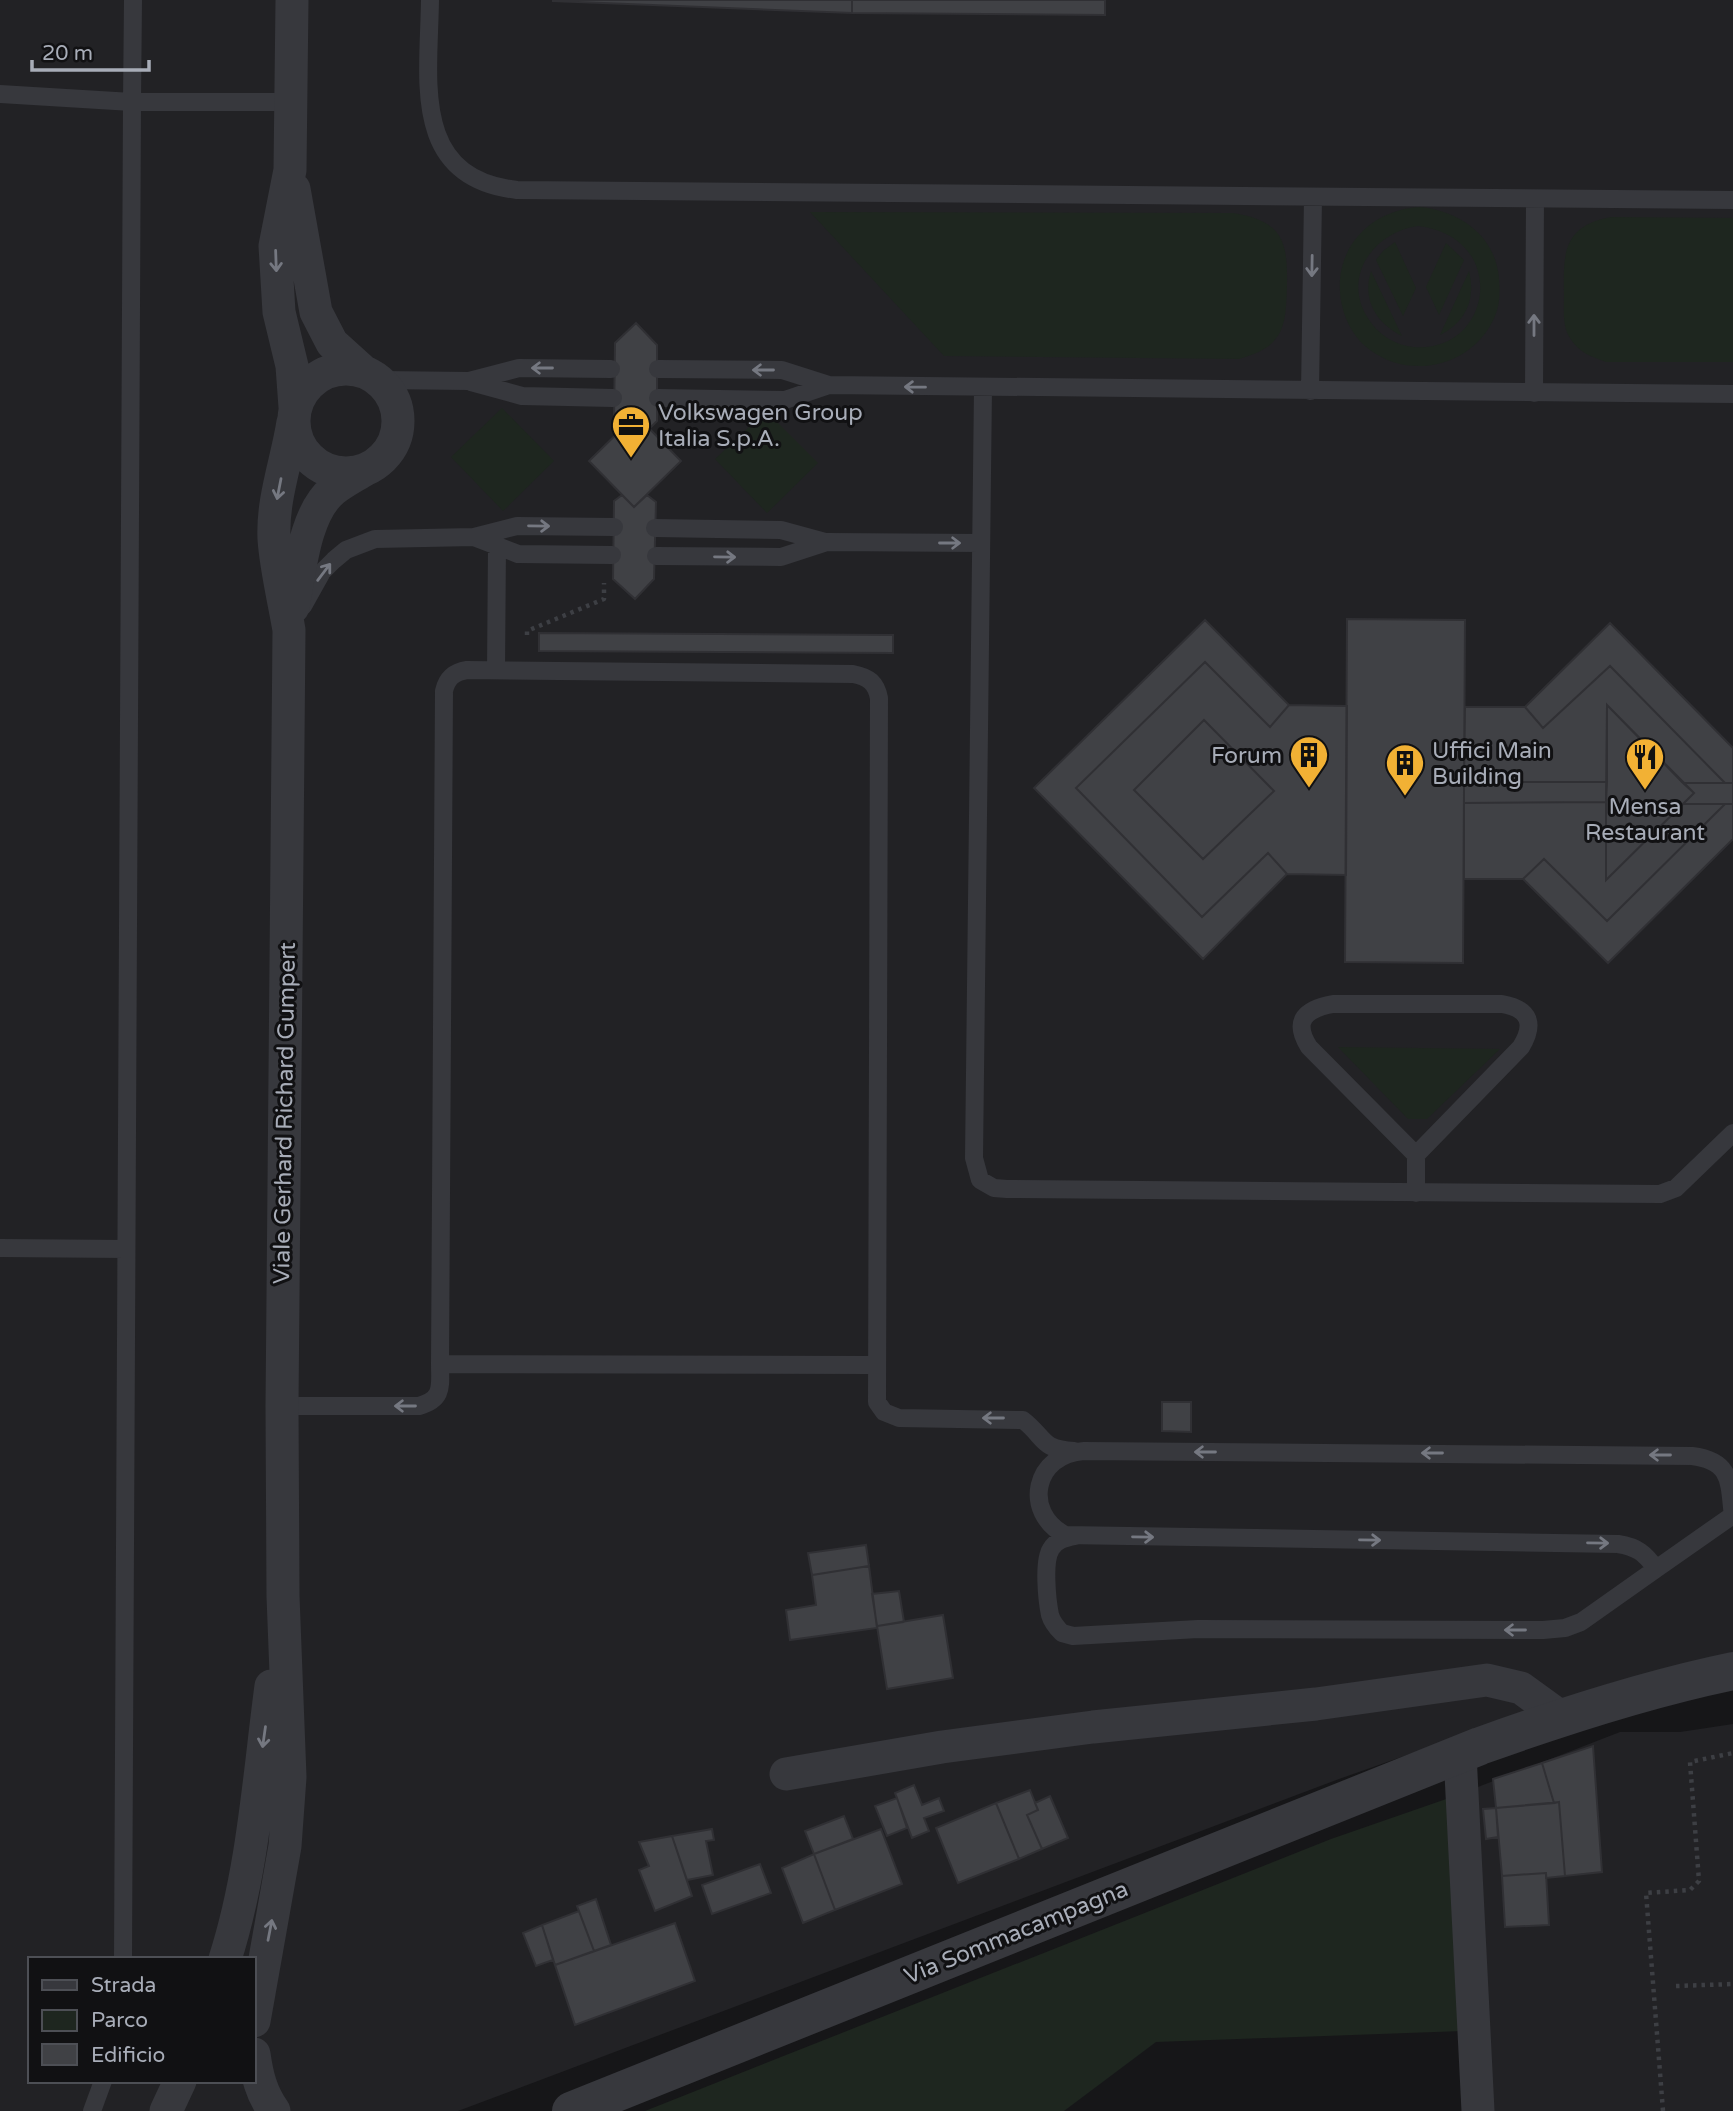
<svg xmlns="http://www.w3.org/2000/svg" width="1733" height="2111" viewBox="0 0 1733 2111" font-family="'Varela Round',sans-serif">
	<style>
		.built { fill: #222225; fill-rule: evenodd }
		.green { fill: #1e261f; fill-rule: evenodd }
		.building { fill: #404145; stroke: #303034; stroke-width: 2; fill-rule: evenodd }
		.lines { fill: none; stroke-linecap: round; stroke-linejoin: round }
		.path { stroke: #3d3f44; stroke-width: 4.5; stroke-dasharray: 3.5 5; stroke-linecap: butt }
		.service { stroke: #37383d; stroke-width: 18 }
		.minor { stroke: #37383d; stroke-width: 33 }
		.tertiary { stroke: #37383d; stroke-width: 38 }
		.oneway { stroke: #757881 }
		.labels { text-anchor: middle; stroke-width: 6; stroke-linejoin: round; paint-order: stroke }
		.poi-label { font-size: 23px; fill: #a8adb8; stroke: #111113; text-anchor: start }
		.street-label { font-size: 23px; fill: #a8adb8; stroke: #111113 }
	</style>
	<rect width="100%" height="100%" fill="#161618"/>
	<path class="built" d="M 0,0 L 1733,0 L 1733,1656 L 1611,1683 L 1339,1779 L 458,2111 L 0,2111 ZM 30,1959 L 254,1959 L 254,2081 L 30,2081 Z
		M 1733,1724 L 1733,2111 L 1467,2111 L 1452,1797 L 1620,1732 L 1680,1732 Z"/>
	<path class="green" d="M 1420,207 C 1460,211 1496,236 1499,279 C 1500,291 1500,305 1495,316 C 1474,366 1412,381 1370,350 C 1348,334 1338,305 1340,279 C 1344,236 1380,209 1420,207 ZM 1418,226 C 1510,237 1493,354 1413,347 C 1397,345 1382,337 1372,324 C 1339,282 1370,233 1418,226 Z
		M 810,212 L 1233,213 C 1281,221 1288,239 1287,285 C 1286,327 1284,347 1239,359 L 944,356 Z
		M 1611,217 L 1733,218 L 1733,362 L 1606,362 C 1592,357 1578,352 1570,338 C 1562,326 1564,309 1564,295 C 1563,253 1563,226 1611,217 Z
		M 1395,242 L 1416,288 L 1403,316 L 1376,260 L 1383,251 Z
		M 1446,243 L 1464,260 L 1439,315 L 1426,287 Z
		M 1371,271 L 1402,336 C 1376,323 1362,300 1371,271 Z
		M 1469,271 C 1476,299 1466,322 1440,335 Z
		M 502,408 L 554,461 L 503,511 L 451,457 Z
		M 766,411 L 818,463 L 767,513 L 715,459 Z
		M 1338,1047 L 1500,1049 L 1427,1119 L 1408,1119 Z
		M 1452,1797 L 1463,2031 L 1156,2042 L 1064,2111 L 645,2111 L 1331,1839 Z"/>
	<path class="building" d="M 553,0 L 852,0 L 852,13 L 553,1 Z
		M 852,0 L 1105,0 L 1105,15 L 852,13 Z
		M 636,323 L 657,345 L 657,421 L 649,429 L 636,415 L 622,428 L 614,421 L 615,343 Z
		M 636,415 L 681,461 L 634,507 L 589,461 Z
		M 622,495 L 634,507 L 647,495 L 656,502 L 654,579 L 635,599 L 613,579 L 614,501 Z
		M 1347,619 L 1465,620 L 1463,963 L 1345,962 Z
		M 1205,620 L 1289,705 L 1270,727 L 1205,662 L 1076,788 L 1202,917 L 1268,853 L 1287,874 L 1203,959 L 1034,788 Z
		M 1610,623 L 1733,748 L 1733,783 L 1725,783 L 1610,666 L 1543,728 L 1525,707 Z
		M 539,633 L 893,635 L 893,653 L 539,651 Z
		M 1205,662 L 1270,727 L 1289,705 L 1347,706 L 1346,875 L 1287,874 L 1268,853 L 1202,917 L 1076,788 ZM 1204,720 L 1274,791 L 1203,859 L 1134,790 Z
		M 1610,666 L 1725,783 L 1683,783 L 1607,705 L 1607,782 L 1464,782 L 1465,707 L 1525,707 L 1543,728 Z
		M 1607,705 L 1694,793 L 1606,880 L 1606,802 Z
		M 1204,720 L 1274,791 L 1203,859 L 1134,790 Z
		M 1464,782 L 1607,782 L 1606,802 L 1464,803 Z
		M 1683,783 L 1733,783 L 1733,804 L 1683,804 L 1694,793 Z
		M 1606,802 L 1606,880 L 1683,804 L 1725,804 L 1607,921 L 1544,859 L 1523,879 L 1464,879 L 1464,803 Z
		M 1725,804 L 1733,804 L 1733,839 L 1608,963 L 1523,879 L 1544,859 L 1607,921 Z
		M 1162,1402 L 1191,1402 L 1191,1432 L 1162,1431 Z
		M 866,1545 L 869,1566 L 812,1575 L 808,1553 Z
		M 869,1566 L 877,1628 L 790,1640 L 786,1610 L 816,1605 L 812,1575 Z
		M 899,1591 L 904,1622 L 877,1626 L 872,1594 Z
		M 943,1615 L 953,1678 L 887,1689 L 877,1626 Z
		M 1593,1746 L 1602,1872 L 1565,1876 L 1559,1802 L 1554,1803 L 1542,1763 Z
		M 1542,1763 L 1554,1803 L 1496,1808 L 1493,1779 Z
		M 914,1785 L 922,1805 L 939,1798 L 944,1811 L 924,1818 L 929,1831 L 912,1838 L 895,1793 Z
		M 1030,1790 L 1038,1810 L 1027,1815 L 1042,1849 L 1019,1859 L 996,1803 Z
		M 1050,1796 L 1068,1838 L 1042,1849 L 1027,1815 L 1038,1810 L 1035,1803 Z
		M 897,1798 L 907,1828 L 887,1836 L 875,1806 Z
		M 1559,1802 L 1565,1876 L 1546,1878 L 1546,1873 L 1502,1876 L 1496,1808 Z
		M 996,1803 L 1019,1859 L 958,1883 L 936,1828 Z
		M 1496,1808 L 1498,1837 L 1486,1839 L 1483,1809 Z
		M 844,1816 L 853,1839 L 814,1854 L 805,1831 Z
		M 712,1829 L 714,1840 L 706,1841 L 713,1875 L 687,1880 L 672,1836 Z
		M 881,1829 L 902,1884 L 835,1910 L 814,1854 Z
		M 672,1836 L 692,1896 L 655,1911 L 639,1870 L 649,1866 L 639,1842 Z
		M 814,1854 L 835,1910 L 803,1923 L 782,1868 Z
		M 760,1864 L 771,1893 L 712,1914 L 702,1885 Z
		M 1546,1873 L 1549,1925 L 1505,1927 L 1502,1876 Z
		M 596,1899 L 611,1945 L 594,1951 L 577,1906 Z
		M 579,1911 L 594,1951 L 555,1965 L 542,1925 Z
		M 675,1923 L 695,1981 L 575,2025 L 555,1965 Z
		M 542,1925 L 553,1960 L 536,1966 L 523,1933 Z"/>
	<g class="lines">
		<path class="path" d="M 527,635 L 527,631 L 604,599 L 604,583
			M 1676,1986 L 1733,1984
			M 1663,2111 L 1646,1893 L 1690,1890 L 1699,1881 L 1690,1762 L 1733,1753"/>
		<path class="service" d="M 430,0 C 429,80 410,178 517,190 L 1733,200
			M 0,94 L 132,102 L 133,0
			M 658,369 L 782,370 L 829,385
			M 379,380 L 469,381 L 519,368 L 611,369
			M 471,382 L 522,396 L 613,398
			M 983,388 L 974,1158 L 980,1180 L 994,1188 L 1007,1189 L 1660,1194 L 1676,1188 L 1733,1133
			M 1310,391 L 1313,198
			M 1534,393 L 1535,199
			M 658,398 L 785,400 L 829,385 L 1733,394
			M 655,528 L 781,530 L 825,542
			M 474,537 L 518,554 L 612,555
			M 656,556 L 781,557 L 827,542 L 981,543
			M 303,606 L 322,572 L 334,560 L 346,550 L 375,539 L 474,537 L 517,526 L 614,527
			M 496,670 L 497,546
			M 1416,1155 L 1521,1047 C 1535,1024 1530,1009 1502,1004 L 1333,1004 C 1306,1009 1292,1020 1309,1047 L 1416,1155 L 1416,1193
			M 0,1248 L 126,1249
			M 876,1365 L 440,1364 L 444,691 C 447,678 454,672 467,670 L 853,674 C 869,677 876,683 879,698 L 877,1402 L 884,1412 L 899,1418 L 1023,1420 C 1046,1438 1040,1449 1074,1451
			M 282,1406 L 419,1406 C 444,1399 440,1386 440,1364
			M 1075,1536 C 1065,1538 1056,1540 1051,1549 C 1043,1561 1047,1600 1050,1615 C 1052,1622 1057,1628 1062,1633 L 1073,1636 L 1198,1629 L 1543,1630 L 1565,1628 L 1581,1622 L 1656,1569 C 1645,1553 1637,1547 1618,1544 L 1065,1535 C 1022,1512 1034,1454 1084,1451 L 1692,1456 C 1733,1461 1729,1484 1733,1517
			M 1656,1569 L 1733,1515
			M 123,1959 L 132,102 L 291,102
			M 92,2111 L 103,2081"/>
		<path class="minor" d="M 292,0 L 290,170 L 275,246 L 279,312 L 292,366 L 295,407
			M 294,189 L 316,312 L 332,343 L 363,371
			M294 421a52 52 0 1 1 104 0a52 52 0 1 1-104 0Z
			M 293,607 C 300,572 304,514 333,490 C 343,482 355,476 366,469
			M 1460,1754 L 1478,2111
			M 786,1774 L 942,1747 L 1093,1727 L 1316,1704 L 1487,1680 L 1521,1688 L 1561,1717
			M 225,1959 C 253,1872 259,1776 271,1686
			M 254,2021 L 285,1846 L 290,1777 L 283,1596 L 282,1406 L 289,630 C 284,600 276,569 274,539 C 272,499 287,461 293,422
			M 254,2054 C 257,2075 261,2093 274,2111
			M 166,2111 L 180,2081"/>
		<path class="tertiary" d="M 571,2111 L 1480,1746 C 1563,1716 1646,1689 1733,1671"/>
	</g>
	<defs><path id="oneway-shaft" d="M-6 0H5M1.5-3L5.5 0L1.5 3" fill="none" stroke-width="1.6" stroke-linecap="round" stroke-linejoin="round" transform="scale(1.75)"/></defs>
	<g class="oneway">
		<use href="#oneway-shaft" transform="translate(276 261) rotate(88)"/>
		<use href="#oneway-shaft" transform="translate(1312 266) rotate(91)"/>
		<use href="#oneway-shaft" transform="translate(1534 325) rotate(-90)"/>
		<use href="#oneway-shaft" transform="translate(542 368) rotate(-180)"/>
		<use href="#oneway-shaft" transform="translate(763 370) rotate(-180)"/>
		<use href="#oneway-shaft" transform="translate(915 387) rotate(-179)"/>
		<use href="#oneway-shaft" transform="translate(279 489) rotate(101)"/>
		<use href="#oneway-shaft" transform="translate(539 526) rotate(1)"/>
		<use href="#oneway-shaft" transform="translate(950 543)"/>
		<use href="#oneway-shaft" transform="translate(725 557) rotate(1)"/>
		<use href="#oneway-shaft" transform="translate(324 572) rotate(-53)"/>
		<use href="#oneway-shaft" transform="translate(405 1406) rotate(180)"/>
		<use href="#oneway-shaft" transform="translate(993 1418) rotate(-180)"/>
		<use href="#oneway-shaft" transform="translate(1205 1452) rotate(-180)"/>
		<use href="#oneway-shaft" transform="translate(1432 1453) rotate(-180)"/>
		<use href="#oneway-shaft" transform="translate(1660 1455) rotate(-180)"/>
		<use href="#oneway-shaft" transform="translate(1143 1537) rotate(1)"/>
		<use href="#oneway-shaft" transform="translate(1370 1540) rotate(1)"/>
		<use href="#oneway-shaft" transform="translate(1598 1543) rotate(1)"/>
		<use href="#oneway-shaft" transform="translate(1515 1630) rotate(-180)"/>
		<use href="#oneway-shaft" transform="translate(264 1737) rotate(98)"/>
		<use href="#oneway-shaft" transform="translate(270 1930) rotate(-79)"/>
	</g>
	<defs>
		<g id="office-pin" transform="scale(2.0125)"><path d="M0 17L-7.5 6A9.5 9.5 0 1 1 7.5 6Z" fill="#f2b134" stroke="#111113"/><path d="M-6-3h4V-5.5h4V-3h4V5H-6ZM-1-4.5V-3h2v-1.5ZM-6 0V1H6V0Z" fill="#111"/></g>
		<g id="building-pin" transform="scale(2.0125)"><path d="M0 17L-7.5 6A9.5 9.5 0 1 1 7.5 6Z" fill="#f2b134" stroke="#111113"/><path d="M-4-6H4V6H1V3H-1V6H-4ZM-2.5-4.3h1.7v1.8h-1.7ZM.8-4.3h1.7v1.8H.8ZM-2.5-1h1.7V.8h-1.7ZM.8-1h1.7V.8H.8Z" fill="#111"/></g>
		<g id="restaurant-pin" transform="scale(2.0125)"><path d="M0 17L-7.5 6A9.5 9.5 0 1 1 7.5 6Z" fill="#f2b134" stroke="#111113"/><path d="M-5-6h1v4h1v-4h1v4h1v-4h1v5L-1.5 .5V6h-2V.5L-5-1ZM5-6V6H3V1.5H1.5Q1.5-4 5-6Z" fill="#111"/></g>
	</defs>
	<g fill-rule="evenodd">
		<use href="#office-pin" x="631" y="425"/>
		<use href="#building-pin" x="1309" y="755"/>
		<use href="#restaurant-pin" x="1645" y="757"/>
		<use href="#building-pin" x="1405" y="763"/>
	</g>
	<g class="labels">
		<g class="poi-label">
			<text x="658" y="420">Volkswagen Group<tspan x="658" dy="26">Italia S.p.A.</tspan></text>
			<text x="1432" y="758">Uffici Main<tspan x="1432" dy="26">Building</tspan></text>
			<text x="1282" y="763" text-anchor="end">Forum</text>
			<text x="1645" y="814" text-anchor="middle">Mensa<tspan x="1645" dy="26">Restaurant</tspan></text>
		</g>
		<g class="street-label">
			<text transform="translate(284 1113) rotate(-89)" y="8">Viale Gerhard Richard Gumpert</text>
			<text transform="translate(1016 1932) rotate(-22)" y="8">Via Sommacampagna</text>
		</g>
	</g>
	<rect x="28" y="1957" width="228" height="126" fill="#111113" stroke="#4d4f55" stroke-width="2"/>
	<rect x="42" y="1980" width="35" height="10" fill="#37383d" stroke="#4d4f55" stroke-width="2"/>
	<text x="91" y="1992" font-size="21" fill="#a8adb8">Strada</text>
	<rect x="42" y="2010" width="35" height="21" fill="#1e261f" stroke="#4d4f55" stroke-width="2"/>
	<text x="91" y="2027" font-size="21" fill="#a8adb8">Parco</text>
	<rect x="42" y="2044" width="35" height="21" fill="#404145" stroke="#4d4f55" stroke-width="2"/>
	<text x="91" y="2062" font-size="21" fill="#a8adb8">Edificio</text>
	<path d="M32 60v10h117v-10" fill="none" stroke="#a8adb8" stroke-width="3.5"/>
	<text x="42" y="60" font-size="21" fill="#a8adb8" stroke="#111113" stroke-width="5" paint-order="stroke">20 m</text>
</svg>
